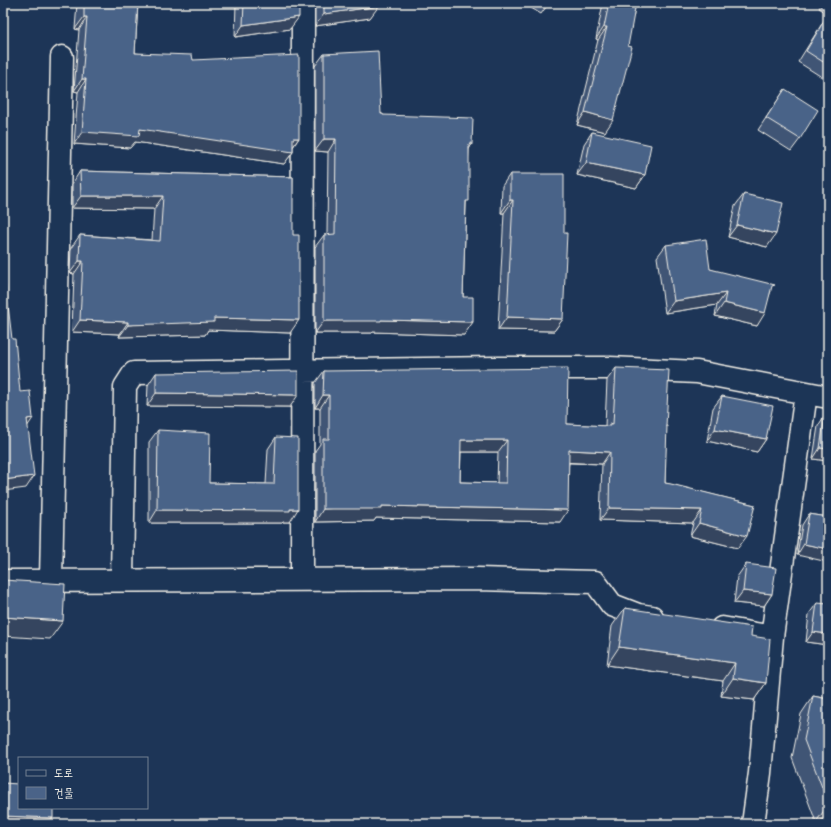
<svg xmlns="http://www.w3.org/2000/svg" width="831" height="827" viewBox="0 0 831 827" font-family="Delius,'Poor Story',sans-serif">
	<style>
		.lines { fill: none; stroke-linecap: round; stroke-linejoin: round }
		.street-casing { stroke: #f4f1e8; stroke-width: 25 }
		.street { stroke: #1d3557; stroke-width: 22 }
		.wall { fill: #405575; stroke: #f4f1e8; fill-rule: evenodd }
		.shaded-wall { fill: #34455f; stroke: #f4f1e8 }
		.building { fill: #4a6388; stroke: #f4f1e8; fill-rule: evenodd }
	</style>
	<rect width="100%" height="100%" fill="#1d3557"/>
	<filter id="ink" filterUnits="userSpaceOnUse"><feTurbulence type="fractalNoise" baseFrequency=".025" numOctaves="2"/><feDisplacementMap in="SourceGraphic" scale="8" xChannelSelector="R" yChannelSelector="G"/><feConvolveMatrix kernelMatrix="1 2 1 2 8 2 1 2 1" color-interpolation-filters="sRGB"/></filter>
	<g filter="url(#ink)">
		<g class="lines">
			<g class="street-casing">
				<path id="street" d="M 302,579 L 303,3
					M 51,580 L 62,57
					M 122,580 L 125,387 L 134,373 L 495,368 L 610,368 L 697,372 L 828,397
					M 3,581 L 478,579 L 595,582 L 612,605 L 638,615 L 652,617
					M 722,628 L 772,637
					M 753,824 L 760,773 L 772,637 L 806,393"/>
			</g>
			<use href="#street" class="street"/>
		</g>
		<path class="wall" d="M 77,3 L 138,3 L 135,53 L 193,60 L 299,138 L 293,147 L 293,152 L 284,164 L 135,142 L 130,148 L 74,144 L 78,92 L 74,91 L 79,30 L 75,29 Z
			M 236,3 L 299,3 L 290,29 L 235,37 Z
			M 315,3 L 379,3 L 370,18 L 315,26 Z
			M 523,3 L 549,3 L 541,14 Z
			M 603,3 L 636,3 L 605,132 L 577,125 L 598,40 L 596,39 Z
			M 823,3 L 828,3 L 828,81 L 798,62 L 828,14 L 819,8 Z
			M 324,54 L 383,115 L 472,144 L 469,149 L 466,205 L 463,297 L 464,335 L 373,332 L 372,333 L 315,333 L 315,247 L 324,235 L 327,235 L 328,152 L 315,151 L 315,66 Z
			M 785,89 L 800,139 L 791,151 L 758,130 Z
			M 592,132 L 645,175 L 636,188 L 577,175 L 584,144 Z
			M 80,171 L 293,177 L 290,333 L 208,330 L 205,335 L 119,337 L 120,334 L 72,332 L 74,274 L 70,273 L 71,248 L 80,235 L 152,240 L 154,209 L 72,208 L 72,184 Z
			M 510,174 L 563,319 L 554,331 L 498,330 L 504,213 L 501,213 L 502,186 Z
			M 744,194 L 767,247 L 728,237 L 735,206 Z
			M 666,245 L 710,269 L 771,291 L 757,326 L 715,316 L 717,305 L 665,313 L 657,257 Z
			M 616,368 L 666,426 L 665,483 L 755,505 L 738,548 L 690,536 L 693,523 L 600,520 L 602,464 L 569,463 L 560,522 L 376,518 L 374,521 L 315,522 L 315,451 L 320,444 L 320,408 L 315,408 L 315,383 L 324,371 L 567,424 L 605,426 L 607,380 ZM 461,452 L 498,452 L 497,483 L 460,482 Z
			M 156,373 L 290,407 L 147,406 L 148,385 Z
			M 722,396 L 766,439 L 757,452 L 707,441 L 713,408 Z
			M 825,415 L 828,416 L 828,461 L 813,459 L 818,426 Z
			M 158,430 L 209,483 L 266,484 L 268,449 L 276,437 L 290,522 L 283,522 L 282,523 L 149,523 L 149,442 Z
			M 809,514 L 828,517 L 797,555 L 802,525 Z
			M 746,564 L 772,594 L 764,606 L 734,603 L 737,577 Z
			M 817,603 L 828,645 L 806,642 L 809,614 Z
			M 625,608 L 751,636 L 766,683 L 754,700 L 721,696 L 723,681 L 607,665 L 612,626 Z
			M 813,696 L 828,699 L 828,818 L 816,822 L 792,758 L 801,714 Z"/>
		<path class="shaded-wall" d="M 379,6 L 370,18 L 315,26 L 324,14 Z
			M 84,17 L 87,17 L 79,30 L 75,29 Z
			M 299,17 L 290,29 L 235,37 L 243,25 Z
			M 604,27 L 607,27 L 598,40 L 596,39 Z
			M 82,79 L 86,79 L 78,92 L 74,91 Z
			M 585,112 L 613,120 L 605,132 L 577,125 Z
			M 140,129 L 293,138 L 299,138 L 290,151 L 293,152 L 284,164 L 135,142 L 130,148 L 74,144 L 82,132 Z
			M 324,139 L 336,139 L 328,152 L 315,151 Z
			M 469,144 L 472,144 L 464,157 Z
			M 586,163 L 645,175 L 636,188 L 577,175 Z
			M 81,196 L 163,196 L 154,209 L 72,208 Z
			M 510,200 L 513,200 L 504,213 L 501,213 Z
			M 737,225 L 776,234 L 767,247 L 728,237 Z
			M 79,261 L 83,261 L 74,274 L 70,273 Z
			M 726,293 L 717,305 L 665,313 L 674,301 Z
			M 724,303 L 765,313 L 757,326 L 715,316 Z
			M 507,317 L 563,319 L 554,331 L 498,330 Z
			M 214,318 L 299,320 L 290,333 L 208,330 L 205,335 L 119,337 L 128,325 Z
			M 80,320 L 128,322 L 120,334 L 72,332 Z
			M 381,320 L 473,322 L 464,335 L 373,332 L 372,333 L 315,333 L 324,321 Z
			M 156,393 L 298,395 L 290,407 L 147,406 Z
			M 323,395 L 329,395 L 320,408 L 315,408 Z
			M 33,418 L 25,430 L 27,419 Z
			M 715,429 L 766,439 L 757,452 L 707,441 Z
			M 461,440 L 507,440 L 498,452 L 452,452 Z
			M 820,448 L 828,449 L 828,461 L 813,459 Z
			M 569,450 L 610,452 L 602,464 L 560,462 Z
			M 34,476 L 26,488 L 3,491 L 3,480 Z
			M 382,506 L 568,510 L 560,522 L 376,518 L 374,521 L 315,522 L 323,509 Z
			M 609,508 L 702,510 L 693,523 L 600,520 Z
			M 298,509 L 290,522 L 283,522 L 282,523 L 149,523 L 157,510 Z
			M 699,523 L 747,536 L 738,548 L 690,536 Z
			M 804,544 L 828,549 L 828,562 L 797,555 Z
			M 743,591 L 772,594 L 764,606 L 734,603 Z
			M 3,617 L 63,621 L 50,639 L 3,636 Z
			M 813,632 L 828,634 L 828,645 L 806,642 Z
			M 619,647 L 735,663 L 723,681 L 607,665 Z
			M 733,678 L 766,683 L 754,700 L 721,696 Z
			M 828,805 L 828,818 L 816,822 Z
			M 3,816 L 53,818 L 49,824 L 3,824 Z"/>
		<path class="building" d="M 84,3 L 138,3 L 135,53 L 192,55 L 193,60 L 299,55 L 299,138 L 293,138 L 293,152 L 140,129 L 139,136 L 82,132 L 86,79 L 82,79 L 87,17 L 84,17 Z
			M 244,3 L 299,3 L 299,17 L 243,25 Z
			M 324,3 L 379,3 L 379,6 L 324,14 Z
			M 609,3 L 636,3 L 628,46 L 632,47 L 613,120 L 585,112 L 607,27 L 604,27 Z
			M 828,14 L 828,65 L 806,51 Z
			M 378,51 L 381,114 L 383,114 L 383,115 L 473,118 L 472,144 L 469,144 L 469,201 L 466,201 L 463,297 L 473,297 L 473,322 L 381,320 L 381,321 L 324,321 L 324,235 L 335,234 L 336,139 L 324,139 L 324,54 Z
			M 785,89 L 818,110 L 800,139 L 766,118 Z
			M 592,132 L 651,145 L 645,175 L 586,163 Z
			M 80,171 L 293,177 L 293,235 L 299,235 L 299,320 L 214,318 L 214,322 L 128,325 L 128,322 L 80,320 L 83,261 L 79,261 L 80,235 L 160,241 L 163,196 L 81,196 Z
			M 510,174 L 564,174 L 564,233 L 567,233 L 563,319 L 507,317 L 513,200 L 510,200 Z
			M 744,194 L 783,203 L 776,234 L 737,225 Z
			M 706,239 L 710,269 L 775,285 L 772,286 L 765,313 L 724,303 L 726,293 L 674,301 L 666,245 Z
			M 3,280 L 5,280 L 12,339 L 15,339 L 20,392 L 30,391 L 33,418 L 27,419 L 34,476 L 3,480 Z
			M 568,368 L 567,424 L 610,426 L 610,423 L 613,424 L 616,368 L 669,370 L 666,426 L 667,426 L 665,483 L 671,484 L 755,505 L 747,536 L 699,523 L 702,510 L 609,508 L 610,452 L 569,450 L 568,510 L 382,506 L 382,509 L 323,509 L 323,439 L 329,439 L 329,395 L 323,395 L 324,371 ZM 461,440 L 507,440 L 506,483 L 460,482 Z
			M 298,371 L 298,395 L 156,393 L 156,373 Z
			M 722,396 L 773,406 L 766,439 L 715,429 Z
			M 825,415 L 828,416 L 828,449 L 820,448 Z
			M 158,430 L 210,433 L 209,483 L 274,484 L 276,437 L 298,438 L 298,509 L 290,509 L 290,511 L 157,510 Z
			M 809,514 L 828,517 L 828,549 L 804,544 Z
			M 746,564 L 776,568 L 772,594 L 743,591 Z
			M 3,580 L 65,584 L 63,621 L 3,617 Z
			M 817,603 L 828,604 L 828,634 L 813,632 Z
			M 625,608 L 752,627 L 751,636 L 770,639 L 766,683 L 733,678 L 735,663 L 619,647 Z
			M 813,696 L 828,699 L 828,803 L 804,740 Z
			M 3,783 L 19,784 L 19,808 L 53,808 L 53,818 L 3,816 Z"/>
	</g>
	<rect width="831" height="827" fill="none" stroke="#1d3557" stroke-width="16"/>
	<rect x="8" y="8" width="815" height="811" fill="none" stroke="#f4f1e8" stroke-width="1.5" filter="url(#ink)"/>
	<rect x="18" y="757" width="130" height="52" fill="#1d3557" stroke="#738091"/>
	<rect x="26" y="770" width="20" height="6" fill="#1d3557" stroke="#738091"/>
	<text x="54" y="777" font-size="12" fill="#f4f1e8">도로</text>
	<rect x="26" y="787" width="20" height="12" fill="#4a6388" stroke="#738091"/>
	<text x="54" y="797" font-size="12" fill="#f4f1e8">건물</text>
</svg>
